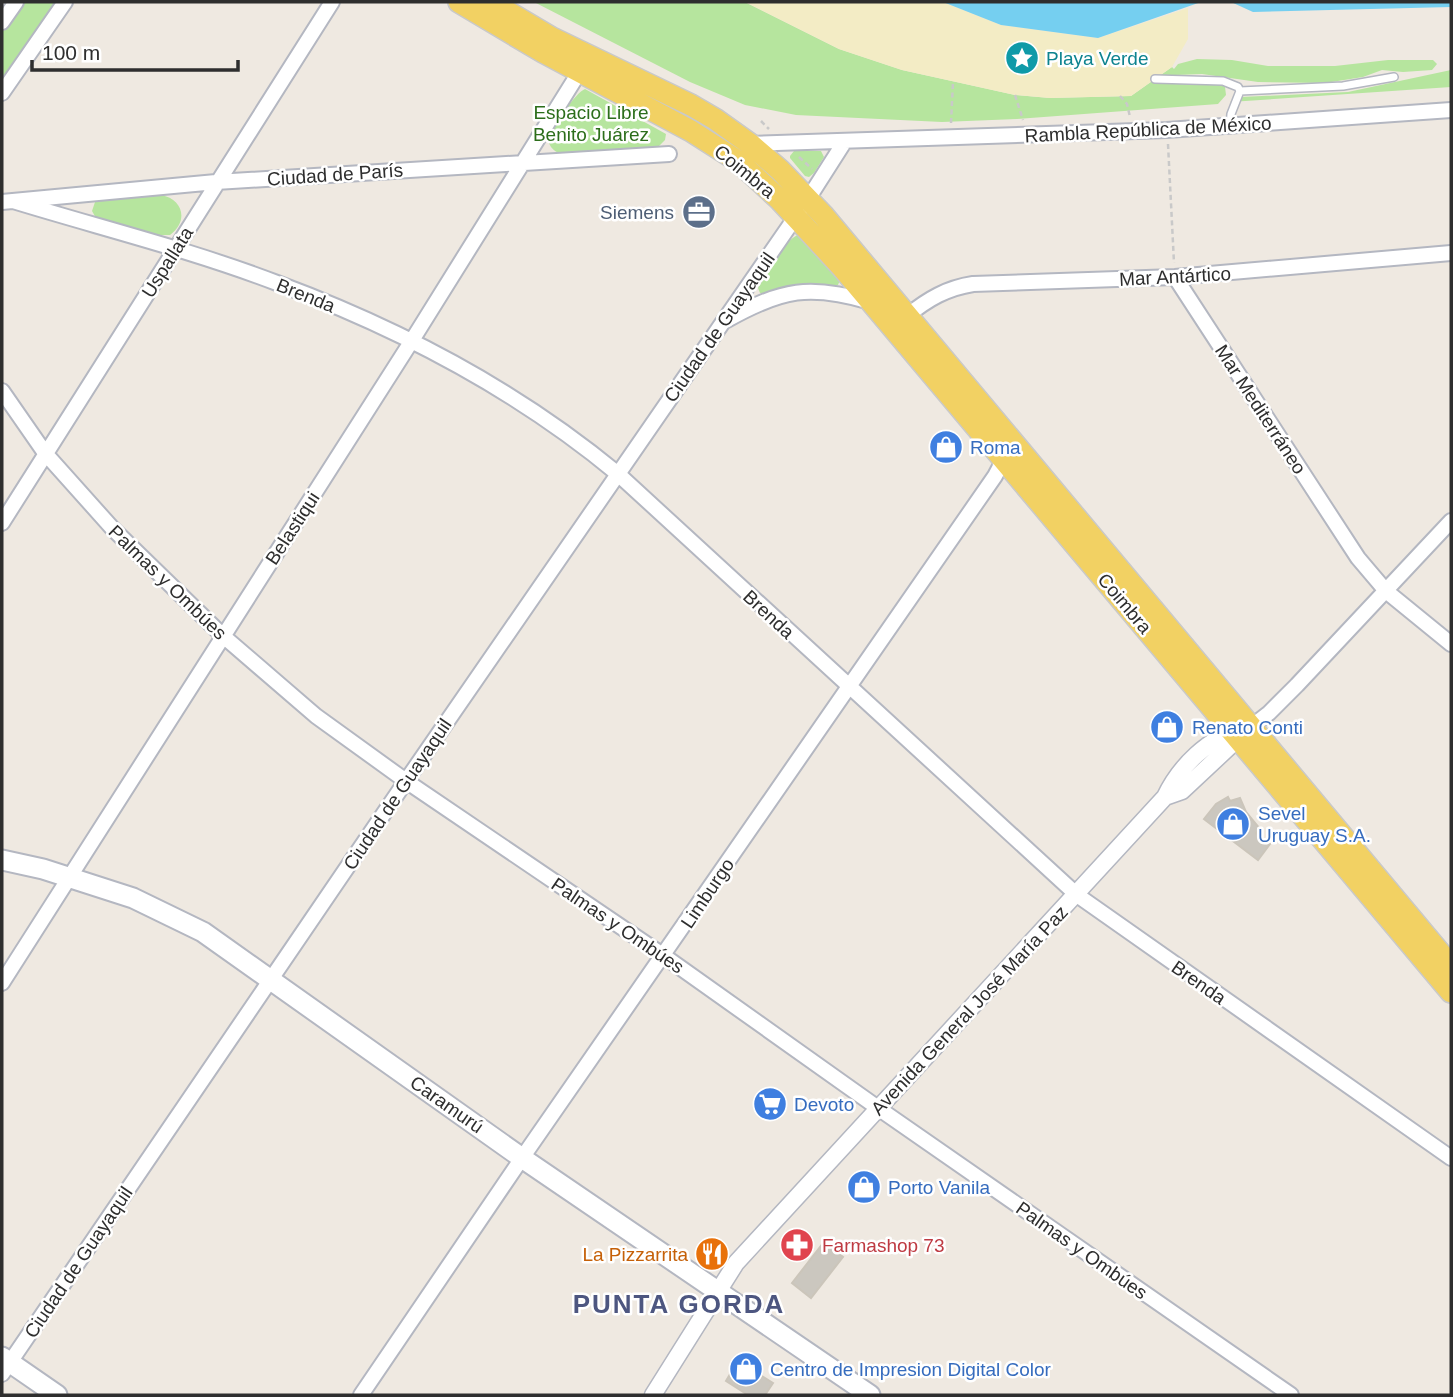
<svg xmlns="http://www.w3.org/2000/svg" width="1453" height="1397" viewBox="0 0 1453 1397" font-family="Arial,sans-serif">
	<style>
		.green { fill: #b6e59e }
		.sand { fill: #f3ecc5 }
		.water { fill: #75cff0 }
		.building { fill: #cbc7bf; stroke: #cbc5ba; stroke-width: 2 }
		.lines { fill: none; stroke-linecap: round; stroke-linejoin: round }
		.service-casing { stroke: #b4b7c1; stroke-width: 10 }
		.minor-casing { stroke: #b4b7c1; stroke-width: 18 }
		.tertiary-casing { stroke: #b4b7c1; stroke-width: 19 }
		.secondary-casing { stroke: #b4b7c1; stroke-width: 23 }
		.primary-casing { stroke: #c9c9c9; stroke-width: 24 }
		.path { stroke: #c9c9c9; stroke-width: 2.5; stroke-dasharray: 5 3.5; stroke-linecap: butt }
		.service { stroke: #fff; stroke-width: 7 }
		.minor { stroke: #fff; stroke-width: 14 }
		.tertiary { stroke: #fff; stroke-width: 16 }
		.secondary { stroke: #fff; stroke-width: 19 }
		.primary { stroke: #f2d163; stroke-width: 21 }
		.labels { text-anchor: middle; stroke-width: 5; stroke-linejoin: round; paint-order: stroke }
		.culture-label { font-size: 19px; fill: #0d838f; stroke: #fff; text-anchor: start }
		.park-label { font-size: 19px; fill: #2c6e1b; stroke: #fff }
		.street-label { font-size: 19px; fill: #2e2e2e; stroke: #fff }
		.service-label { font-size: 19px; fill: #4e5e75; stroke: #fff; text-anchor: end }
		.shop-label { font-size: 19px; fill: #366cbe; stroke: #fff; text-anchor: start }
		.health-label { font-size: 19px; fill: #be3a42; stroke: #fff; text-anchor: start }
		.food-label { font-size: 19px; fill: #c56008; stroke: #fff; text-anchor: end }
		.district-label { font-size: 26px; font-weight: bold; letter-spacing: 2px; fill: #4d5680; stroke: #fff }
	</style>
	<rect width="100%" height="100%" fill="#efe9e1"/>
	<path class="green" d="M 22,2 L 57,2 L 2,82 L 2,32 Z
		M 534,2 L 745,2 L 839,49 L 902,70 L 1015,95 L 1050,98 L 1131,96 L 1172,67 L 1174,69 L 1178,64 L 1197,59 L 1232,60 L 1268,66 L 1335,66 L 1388,60 L 1433,60 L 1437,64 L 1432,70 L 1403,72 L 1382,70 L 1363,77 L 1325,83 L 1258,82 L 1202,74 L 1176,75 L 1183,83 L 1214,80 L 1225,87 L 1226,95 L 1218,104 L 1017,119 L 942,122 L 796,115 L 745,105 L 690,82 Z
		M 1451,70 L 1451,87 L 1230,102 L 1241,97 L 1348,92 Z
		M 585,89 L 666,134 L 665,140 L 658,147 L 561,154 C 556,152 551,149 549,143 C 546,133 576,92 585,89 Z
		M 794,151 L 821,151 L 824,157 L 814,173 L 809,177 L 805,176 L 790,158 L 790,156 Z
		M 161,195 C 183,199 189,221 170,235 L 157,235 L 96,218 L 92,211 L 96,199 Z
		M 798,235 L 801,235 L 840,280 L 838,285 L 800,286 L 764,294 L 760,293 L 758,288 C 767,274 783,241 798,235 Z"/>
	<path class="sand" d="M 745,2 L 943,2 L 1001,25 L 1098,38 L 1188,8 L 1188,39 L 1172,67 L 1131,96 L 1050,98 L 1015,95 L 902,70 L 839,49 Z"/>
	<path class="water" d="M 943,2 L 1201,2 L 1098,38 L 1001,25 Z
		M 1231,2 L 1451,2 L 1451,7 L 1253,12 Z"/>
	<path class="building" d="M 1228,797 L 1230,801 L 1240,798 L 1246,812 L 1260,829 L 1256,833 L 1270,844 L 1258,860 L 1204,819 L 1216,804 Z
		M 824,1242 L 843,1257 L 811,1298 L 792,1283 Z
		M 738,1361 L 773,1383 L 765,1395 L 748,1395 L 726,1381 Z"/>
	<g class="lines">
		<g class="service-casing">
			<path id="service" d="M 1155,79 L 1223,81 L 1238,87 L 1240,91
				M 1230,125 L 1231,114 L 1240,91 L 1343,86 L 1394,77"/>
		</g>
		<g class="minor-casing">
			<path id="minor" d="M 2,22 L 16,2
				M 2,93 L 65,2
				M 750,144 L 1167,130 L 1451,110
				M 13,201 C 101,228 191,250 277,283 C 398,328 518,391 618,474 L 1077,895 L 1451,1158
				M 2,202 L 216,182 L 669,154
				M 1175,277 L 1358,558 L 1386,591 L 1451,644
				M 907,316 C 928,299 947,288 973,284 L 1175,277 L 1451,253
				M 727,320 C 782,289 810,284 871,302
				M 2,391 L 45,453 L 113,529 L 222,635 L 316,716 L 406,781 L 664,956 L 878,1108 L 1291,1395
				M 2,523 L 332,2
				M 1251,727 L 1269,713 L 1297,685 L 1451,521
				M 2,983 L 411,342 L 580,71
				M 2,1374 L 406,781 L 808,199 L 845,141
				M 361,1395 L 522,1158 L 995,476 L 1004,459"/>
		</g>
		<g class="tertiary-casing">
			<path id="tertiary" d="M 1165,797 L 1182,791 L 1244,733
				M 653,1395 L 736,1263 L 1165,797 C 1179,767 1209,737 1242,729"/>
		</g>
		<g class="secondary-casing">
			<path id="secondary" d="M 2,860 L 43,869 L 133,898 L 203,932 L 522,1158 L 870,1395
				M 2,1357 L 57,1395"/>
		</g>
		<g class="primary-casing">
			<path id="primary" d="M 459,2 L 543,52 L 691,131 L 738,161 L 780,200 L 841,266 L 1451,992
				M 491,2 L 552,38 L 691,105 L 715,119 L 750,144 L 780,170 L 823,215 L 1451,966"/>
		</g>
		<path class="path" d="M 1015,95 L 1023,120
			M 1120,96 L 1127,104 L 1130,117
			M 761,121 L 769,129
			M 951,123 L 953,82
			M 1168,144 L 1174,263
			M 799,157 L 812,169"/>
		<use href="#service" class="service"/>
		<use href="#minor" class="minor"/>
		<use href="#tertiary" class="tertiary"/>
		<use href="#secondary" class="secondary"/>
		<use href="#primary" class="primary"/>
	</g>
	<defs>
		<g id="sight-disc" transform="scale(1.75)"><circle r="9.5" fill="#0f9aa8" stroke="#fff"/><path d="M0-6L1.8-2.2L6-1.7L2.9 1.2L3.7 5.4L0 3.3L-3.7 5.4L-2.9 1.2L-6-1.7L-1.8-2.2Z" fill="#fff"/></g>
		<g id="office-disc" transform="scale(1.75)"><circle r="9.5" fill="#5c6f8a" stroke="#fff"/><path d="M-6-3h4V-5.5h4V-3h4V5H-6ZM-1-4.5V-3h2v-1.5ZM-6 0V1H6V0Z" fill="#fff"/></g>
		<g id="shop-disc" transform="scale(1.75)"><circle r="9.5" fill="#3f7fe0" stroke="#fff"/><path d="M-5-2.5h2.3a2.7 3.5 0 0 1 5.4 0H5L5.5 6h-11ZM-1.5-2.5h3a1.5 2.3 0 0 0-3 0Z" fill="#fff"/></g>
		<g id="supermarket-disc" transform="scale(1.75)"><circle r="9.5" fill="#3f7fe0" stroke="#fff"/><path d="M-6-5.5h2.5l.6 2H6L4.5 2H-2.5L-4.4-4H-6ZM-1.5 3.2a1.3 1.3 0 1 0 .1 0ZM3 3.2a1.3 1.3 0 1 0 .1 0Z" fill="#fff"/></g>
		<g id="pharmacy-disc" transform="scale(1.75)"><circle r="9.5" fill="#e0444e" stroke="#fff"/><path d="M-2-6h4v4h4v4h-4v4h-4v-4h-4v-4h4Z" fill="#fff"/></g>
		<g id="restaurant-disc" transform="scale(1.75)"><circle r="9.5" fill="#e8710a" stroke="#fff"/><path d="M-5-6h1v4h1v-4h1v4h1v-4h1v5L-1.5 .5V6h-2V.5L-5-1ZM5-6V6H3V1.5H1.5Q1.5-4 5-6Z" fill="#fff"/></g>
	</defs>
	<g fill-rule="evenodd">
		<use href="#sight-disc" x="1022" y="58"/>
		<use href="#office-disc" x="699" y="212"/>
		<use href="#shop-disc" x="946" y="447"/>
		<use href="#shop-disc" x="1167" y="727"/>
		<use href="#shop-disc" x="1233" y="824"/>
		<use href="#supermarket-disc" x="770" y="1104"/>
		<use href="#shop-disc" x="864" y="1187"/>
		<use href="#pharmacy-disc" x="797" y="1245"/>
		<use href="#restaurant-disc" x="712" y="1254"/>
		<use href="#shop-disc" x="746" y="1369"/>
	</g>
	<g class="labels">
		<g class="culture-label">
			<text x="1046" y="65">Playa Verde</text>
		</g>
		<g class="park-label">
			<text x="591" y="119">Espacio Libre<tspan x="591" dy="22">Benito Juárez</tspan></text>
		</g>
		<g class="street-label">
			<text transform="translate(1148 129) rotate(-3)" y="7">Rambla República de México</text>
			<text transform="translate(745 171) rotate(39)" y="7">Coimbra</text>
			<text transform="translate(335 174) rotate(-4)" y="7">Ciudad de París</text>
			<text transform="translate(167 262) rotate(-58)" y="7">Uspallata</text>
			<text transform="translate(1175 276) rotate(-3)" y="7">Mar Antártico</text>
			<text transform="translate(306 295) rotate(22)" y="7">Brenda</text>
			<text transform="translate(719 327) rotate(-55)" y="7">Ciudad de Guayaquil</text>
			<text transform="translate(1261 409) rotate(57)" y="7">Mar Mediterráneo</text>
			<text transform="translate(292 528) rotate(-57)" y="7">Belastiqui</text>
			<text transform="translate(168 582) rotate(44)" y="7">Palmas y Ombúes</text>
			<text transform="translate(1125 603) rotate(50)" y="7">Coimbra</text>
			<text transform="translate(769 614) rotate(43)" y="7">Brenda</text>
			<text transform="translate(397 794) rotate(-56)" y="7">Ciudad de Guayaquil</text>
			<text transform="translate(707 893) rotate(-56)" y="7">Limburgo</text>
			<text transform="translate(618 925) rotate(34)" y="7">Palmas y Ombúes</text>
			<text transform="translate(1199 982) rotate(35)" y="7">Brenda</text>
			<text transform="translate(969 1010) rotate(-47)" y="7">Avenida General José María Paz</text>
			<text transform="translate(447 1104) rotate(35)" y="7">Caramurú</text>
			<text transform="translate(1082 1250) rotate(35)" y="7">Palmas y Ombúes</text>
			<text transform="translate(78 1262) rotate(-56)" y="7">Ciudad de Guayaquil</text>
		</g>
		<g class="service-label">
			<text x="674" y="219">Siemens</text>
		</g>
		<g class="shop-label">
			<text x="970" y="454">Roma</text>
			<text x="1192" y="734">Renato Conti</text>
			<text x="1258" y="820">Sevel<tspan x="1258" dy="22">Uruguay S.A.</tspan></text>
			<text x="794" y="1111">Devoto</text>
			<text x="888" y="1194">Porto Vanila</text>
			<text x="770" y="1376">Centro de Impresion Digital Color</text>
		</g>
		<g class="health-label">
			<text x="822" y="1252">Farmashop 73</text>
		</g>
		<g class="food-label">
			<text x="688" y="1261">La Pizzarrita</text>
		</g>
		<g class="district-label">
			<text x="679" y="1313">PUNTA GORDA</text>
		</g>
	</g>
	<rect width="1453" height="1397" fill="none" stroke="#2e2e2e" stroke-width="7"/>
	<path d="M32 60v10h206v-10" fill="none" stroke="#2e2e2e" stroke-width="3.5"/>
	<text x="42" y="60" font-size="21" fill="#2e2e2e" stroke="#ffffff" stroke-width="5" paint-order="stroke">100 m</text>
</svg>
